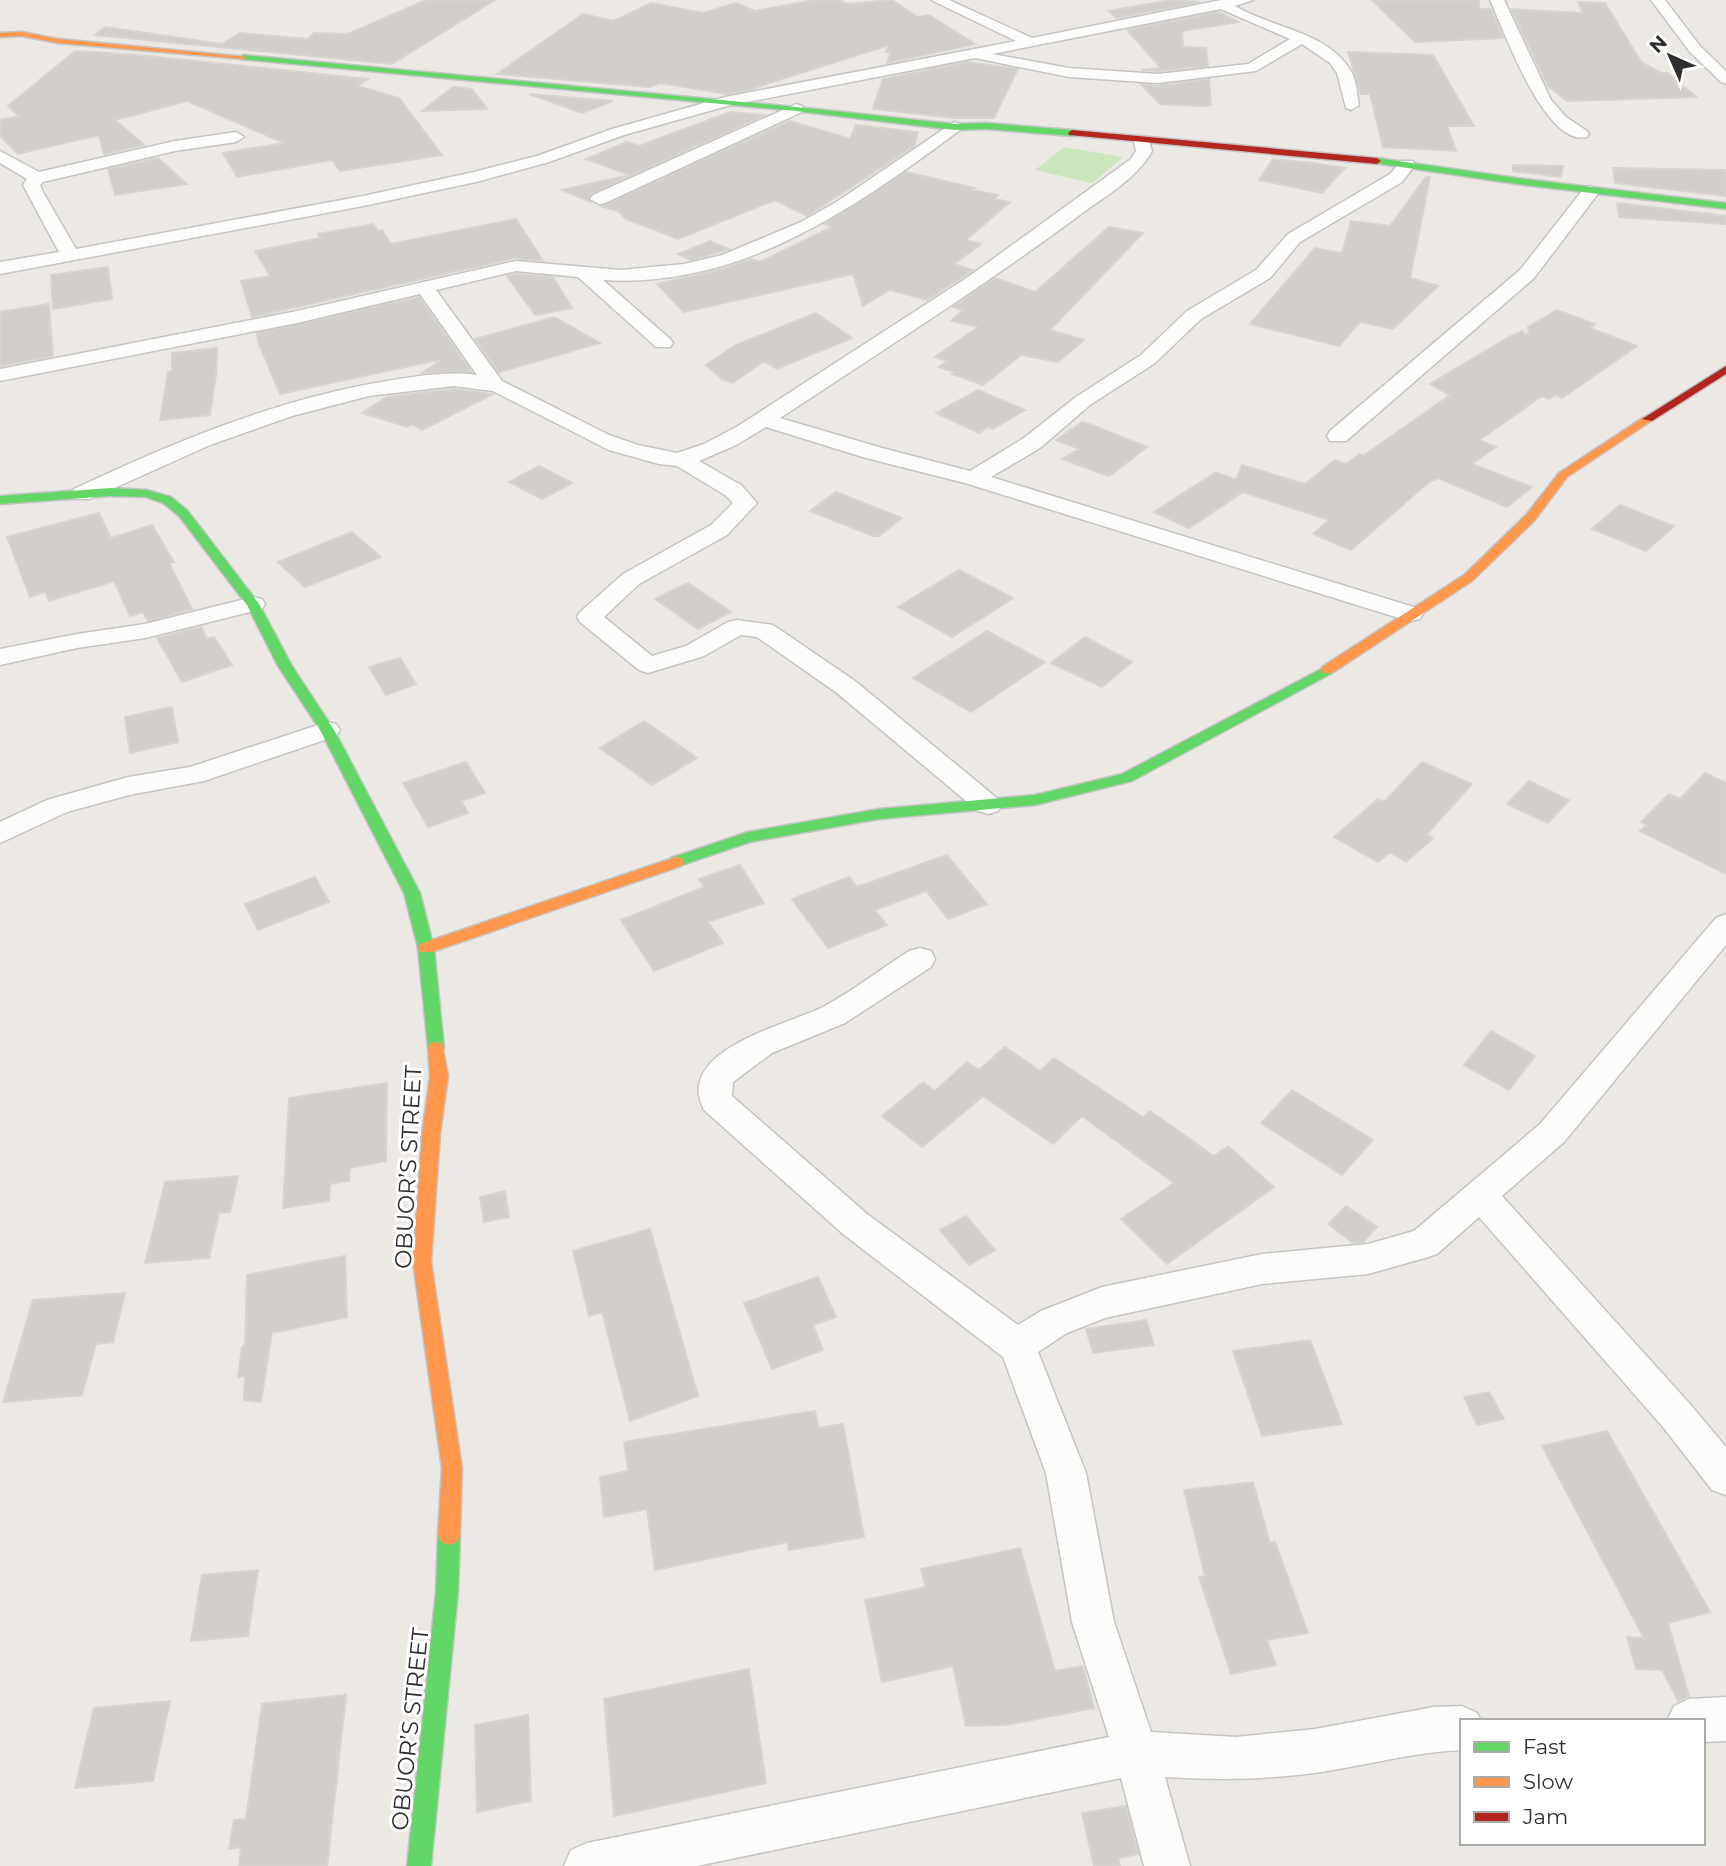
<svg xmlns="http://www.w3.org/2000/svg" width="1726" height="1866" viewBox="0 0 1726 1866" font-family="Montserrat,sans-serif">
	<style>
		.green { fill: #cee6be }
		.building { fill: #d1cecb; stroke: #d7d4d0; stroke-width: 2 }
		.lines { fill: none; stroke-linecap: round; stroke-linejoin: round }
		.street-casing { stroke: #c5c4c5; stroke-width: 3 }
		.fast-casing { stroke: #c5c4c5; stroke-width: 3 }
		.slow-casing { stroke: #c5c4c5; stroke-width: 3 }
		.jam-casing { stroke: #c5c4c5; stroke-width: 3 }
		.street { fill: #fcfcfb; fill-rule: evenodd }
		.fast { fill: #63d668; fill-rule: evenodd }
		.slow { fill: #ff974d; fill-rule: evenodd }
		.jam { fill: #b3261e; fill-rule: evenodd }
		.labels { text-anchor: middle; stroke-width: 6; stroke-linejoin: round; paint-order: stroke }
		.street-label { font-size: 23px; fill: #2e2e2e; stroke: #fff }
	</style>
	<rect width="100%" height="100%" fill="#ece8e4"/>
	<path class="green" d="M 1064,147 L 1123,157 L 1092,183 L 1035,170 Z"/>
	<path class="building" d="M 426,0 L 495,0 L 392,64 L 95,35 L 105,27 L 222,44 L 240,33 L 308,39 L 314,33 L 348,34 Z
		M 813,0 L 840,0 L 847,4 L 892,0 L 918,17 L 929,15 L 975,44 L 887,63 L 891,51 L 886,52 L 889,45 L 748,90 L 727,94 L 660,83 L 649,87 L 497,74 L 583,14 L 614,21 L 651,3 L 703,13 L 736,3 L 755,11 Z
		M 1171,0 L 1199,2 L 1116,18 L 1109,11 Z
		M 1372,0 L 1479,0 L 1479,9 L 1491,9 L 1503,38 L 1415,42 Z
		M 1578,2 L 1605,3 L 1641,62 L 1661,73 L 1668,73 L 1696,97 L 1567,101 L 1548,86 L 1511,9 L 1583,13 Z
		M 1219,12 L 1238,22 L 1182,31 L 1183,47 L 1206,48 L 1208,66 L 1158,71 L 1142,70 L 1161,68 L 1127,30 Z
		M 75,51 L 138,55 L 368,79 L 358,86 L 399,98 L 442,155 L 340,171 L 332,160 L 237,177 L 223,153 L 284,143 L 187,101 L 115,120 L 144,145 L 104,154 L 99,135 L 18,154 L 0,136 L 0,120 L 19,116 L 8,106 Z
		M 1348,52 L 1433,55 L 1474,126 L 1447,126 L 1456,151 L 1383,147 L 1370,94 L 1361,94 Z
		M 967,62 L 1018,69 L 994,118 L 954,118 L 873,109 L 883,79 Z
		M 1209,79 L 1211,105 L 1204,106 L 1160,104 L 1141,84 L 1158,86 Z
		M 453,87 L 472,89 L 487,109 L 422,111 Z
		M 529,94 L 613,101 L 582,113 Z
		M 730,112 L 765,115 L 592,193 L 588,197 L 590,202 L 562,190 L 630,175 L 586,159 L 627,142 L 639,146 Z
		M 790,121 L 850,139 L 856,125 L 918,132 L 914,146 L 807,216 L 775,200 L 678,239 L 626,219 L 618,211 L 601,206 Z
		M 158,158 L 187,184 L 115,195 L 108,169 Z
		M 1273,159 L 1314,163 L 1345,168 L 1322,193 L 1259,180 Z
		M 1513,165 L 1563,166 L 1561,177 L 1513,171 Z
		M 1613,168 L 1726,170 L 1726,196 L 1615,183 Z
		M 906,172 L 975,188 L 973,190 L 998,195 L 994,199 L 1010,202 L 966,240 L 981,244 L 954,264 L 973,270 L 927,300 L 890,290 L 863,306 L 853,274 L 684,312 L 657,284 L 714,271 L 751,259 L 760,262 L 832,227 L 824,224 Z
		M 1426,177 L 1430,177 L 1410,278 L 1438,286 L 1393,329 L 1360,322 L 1339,346 L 1250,324 L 1315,248 L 1342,253 L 1351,221 L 1390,226 Z
		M 1617,203 L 1726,216 L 1726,224 L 1619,217 Z
		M 516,219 L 543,261 L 515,258 L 252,317 L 241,281 L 270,276 L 255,251 L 320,238 L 318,234 L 373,224 L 378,231 L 382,230 L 391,244 Z
		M 1109,227 L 1143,233 L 1050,330 L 1084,340 L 1058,362 L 1021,355 L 983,385 L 952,374 L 955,372 L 939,367 L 947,361 L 935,357 L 978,327 L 951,321 L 963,310 L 953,307 L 995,278 L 1035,292 Z
		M 710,241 L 729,249 L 691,260 L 678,254 Z
		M 108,267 L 112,299 L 53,309 L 51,275 Z
		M 516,274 L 553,277 L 572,308 L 535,315 L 507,276 Z
		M 419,297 L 472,372 L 422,373 L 443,359 L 280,394 L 258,342 L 257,333 Z
		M 49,304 L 53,356 L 0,366 L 0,312 Z
		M 1557,310 L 1595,324 L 1590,328 L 1637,346 L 1562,398 L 1555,395 L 1549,399 L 1542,396 L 1479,440 L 1496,447 L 1472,464 L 1532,487 L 1507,507 L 1438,478 L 1429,482 L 1351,550 L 1313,534 L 1329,520 L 1243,492 L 1189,528 L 1154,512 L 1216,472 L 1236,480 L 1242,465 L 1305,484 L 1335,460 L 1346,464 L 1360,454 L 1363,456 L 1450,395 L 1430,384 L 1509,337 L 1523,331 L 1524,335 L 1529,334 L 1528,327 Z
		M 816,313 L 852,338 L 777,369 L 764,361 L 733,383 L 722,379 L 706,365 L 734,346 Z
		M 551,318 L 556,318 L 600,343 L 499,372 L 475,339 Z
		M 217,348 L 216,375 L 210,415 L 160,420 L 168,372 L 172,371 L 172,353 Z
		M 454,389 L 493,394 L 422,430 L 412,424 L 407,427 L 362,413 L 387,397 Z
		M 978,390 L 1025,410 L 993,429 L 988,427 L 979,433 L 936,413 Z
		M 1082,422 L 1089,424 L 1147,447 L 1109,476 L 1062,459 L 1079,449 L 1056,440 Z
		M 539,466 L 572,483 L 542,499 L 509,482 Z
		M 836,492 L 902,518 L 879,536 L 873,536 L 810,511 Z
		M 1620,505 L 1674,526 L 1646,551 L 1592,529 Z
		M 99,513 L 111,538 L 152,525 L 174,562 L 169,563 L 192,609 L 148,621 L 143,612 L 130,616 L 114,581 L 49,601 L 45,592 L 30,597 L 7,537 Z
		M 352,532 L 381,557 L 305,587 L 278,562 Z
		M 959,570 L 1013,598 L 952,637 L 898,607 Z
		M 688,583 L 731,612 L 698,629 L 655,599 Z
		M 201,627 L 207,639 L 214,637 L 232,665 L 182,682 L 157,638 Z
		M 987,631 L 1045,662 L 971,712 L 913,678 Z
		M 1085,637 L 1132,662 L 1102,687 L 1051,663 Z
		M 400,658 L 416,684 L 386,695 L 369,667 Z
		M 172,707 L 178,742 L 130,753 L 125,717 Z
		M 644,721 L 697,758 L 652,785 L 600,748 Z
		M 466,762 L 485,793 L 461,801 L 468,813 L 428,827 L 403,783 Z
		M 1422,762 L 1472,784 L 1427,834 L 1433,838 L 1406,862 L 1390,852 L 1378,862 L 1334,837 L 1378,799 L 1384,802 Z
		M 1705,773 L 1726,783 L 1726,874 L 1640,831 L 1647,825 L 1641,822 L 1669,794 L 1680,799 Z
		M 1529,781 L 1569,800 L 1548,823 L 1507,804 Z
		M 947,855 L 987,904 L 948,919 L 926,891 L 875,910 L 887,925 L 828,948 L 792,899 L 849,877 L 857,887 Z
		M 740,865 L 764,903 L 708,922 L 723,943 L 654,971 L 621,920 L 704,887 L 699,879 Z
		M 315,877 L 329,902 L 258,930 L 245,904 Z
		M 1491,1031 L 1535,1056 L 1509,1090 L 1464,1065 Z
		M 1005,1047 L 1040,1071 L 1054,1058 L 1143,1117 L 1150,1111 L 1214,1156 L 1228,1146 L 1274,1187 L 1167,1264 L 1121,1219 L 1174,1183 L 1082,1116 L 1053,1144 L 983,1096 L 922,1147 L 882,1116 L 923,1082 L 935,1091 L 967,1062 L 979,1070 Z
		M 387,1083 L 386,1161 L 350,1168 L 349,1181 L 330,1184 L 329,1201 L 283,1208 L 289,1098 Z
		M 1292,1090 L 1373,1140 L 1342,1175 L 1261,1123 Z
		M 238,1176 L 230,1212 L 219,1213 L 209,1258 L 145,1263 L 165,1182 Z
		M 505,1191 L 509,1217 L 484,1222 L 480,1197 Z
		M 1346,1206 L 1377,1227 L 1363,1242 L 1353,1243 L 1328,1224 Z
		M 966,1216 L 995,1250 L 969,1265 L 940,1230 Z
		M 650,1229 L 698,1396 L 630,1421 L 602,1312 L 589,1316 L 573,1251 Z
		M 345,1256 L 347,1317 L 272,1333 L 261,1402 L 244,1400 L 245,1376 L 238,1377 L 242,1347 L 245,1346 L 247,1275 Z
		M 818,1277 L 836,1317 L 813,1325 L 823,1350 L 772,1369 L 744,1303 Z
		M 125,1293 L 113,1342 L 96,1344 L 82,1395 L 3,1402 L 33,1300 Z
		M 1146,1320 L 1154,1345 L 1093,1353 L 1086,1329 Z
		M 1310,1340 L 1342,1424 L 1262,1436 L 1233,1351 Z
		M 1489,1392 L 1504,1419 L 1477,1425 L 1464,1397 Z
		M 815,1411 L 818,1428 L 843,1424 L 864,1537 L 789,1550 L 788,1542 L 655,1570 L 647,1509 L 604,1517 L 600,1477 L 628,1471 L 624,1442 Z
		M 1607,1431 L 1710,1612 L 1668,1623 L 1689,1696 L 1678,1701 L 1662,1670 L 1636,1669 L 1627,1637 L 1644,1638 L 1542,1446 Z
		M 1253,1482 L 1270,1543 L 1275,1542 L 1308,1633 L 1267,1640 L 1276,1665 L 1231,1674 L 1199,1577 L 1205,1576 L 1184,1490 Z
		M 1020,1548 L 1055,1671 L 1083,1666 L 1094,1708 L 1005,1725 L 966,1726 L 953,1666 L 882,1682 L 865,1600 L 926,1587 L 921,1569 Z
		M 258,1570 L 248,1636 L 191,1641 L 202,1575 Z
		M 749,1669 L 766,1783 L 614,1816 L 604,1699 Z
		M 346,1695 L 327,1866 L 239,1866 L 241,1847 L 229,1849 L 234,1820 L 246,1819 L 262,1704 Z
		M 170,1701 L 153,1781 L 75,1788 L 94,1708 Z
		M 528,1715 L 531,1801 L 477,1812 L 475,1725 Z
		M 1126,1806 L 1138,1854 L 1118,1858 L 1120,1866 L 1094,1866 L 1082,1813 Z"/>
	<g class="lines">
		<g class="street-casing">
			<path id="street" d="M 931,0 L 949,0 L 1032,38 L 1221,0 L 1253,0 L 1235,6 C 1273,29 1329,31 1352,73 C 1357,83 1357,95 1359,105 L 1351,110 L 1346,108 L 1337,73 L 1330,63 L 1302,44 L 1256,71 L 1158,83 L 1069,77 L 975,58 L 727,106 L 624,135 L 549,162 L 476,182 L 363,206 L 0,274 L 0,262 L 59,252 L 23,185 L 27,179 L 0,163 L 0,151 L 39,172 L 175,141 L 236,132 L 244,137 L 236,142 L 175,151 L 43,182 L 40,185 L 44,194 L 76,249 L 363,196 L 474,172 L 537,156 L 612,129 L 725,97 L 1016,41 ZM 1221,9 L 1290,39 L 1248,64 L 1158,74 L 1069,68 L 992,54 Z
				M 1490,0 L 1504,0 L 1551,100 L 1566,117 L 1587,131 L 1589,134 L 1587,137 C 1545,148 1504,30 1490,0 Z
				M 1651,0 L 1665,0 L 1700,46 L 1726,71 L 1726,84 L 1721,82 L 1690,52 Z
				M 796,104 L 802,106 L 804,109 L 802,112 L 605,203 L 599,204 L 590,199 L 593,195 Z
				M 954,122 L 960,124 L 962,127 L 960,130 C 855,208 740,289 603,280 L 670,339 L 673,343 L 670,347 L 656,347 L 578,277 L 516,271 L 436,290 L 502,381 L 609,435 L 638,445 L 677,453 L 704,444 L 738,426 L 968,277 L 1131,159 L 1136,151 L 1134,141 L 1136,138 L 1148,138 L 1152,151 C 1137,179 1102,198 1077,217 C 981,288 880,352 780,418 L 882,448 L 970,471 L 1024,438 L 1076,397 L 1141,355 L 1187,311 L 1256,270 L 1288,234 L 1390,174 L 1401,161 L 1413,161 L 1415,165 L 1402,182 L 1300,242 L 1270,278 L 1201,319 L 1155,363 L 1090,405 L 1040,448 L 991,477 L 1420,609 L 1423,614 L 1420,619 L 1411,621 L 1402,619 L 965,483 L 866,458 L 766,427 L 736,445 L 699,461 L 741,485 L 757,503 L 727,535 L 639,584 L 604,617 L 652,656 L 686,646 L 728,622 L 737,620 L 773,625 L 855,681 L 998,799 L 1002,805 L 998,811 L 988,814 L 978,811 L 837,693 L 757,637 L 741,635 L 704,656 L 648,673 L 639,670 L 580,622 L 577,617 L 580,612 L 623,574 L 711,525 L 733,503 L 725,495 L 677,466 L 659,464 L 609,450 L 493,391 L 454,386 L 369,396 L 292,416 L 210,445 L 90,499 L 74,499 L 71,494 L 74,489 C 174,442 277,399 387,381 C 417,376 447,371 477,375 L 420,294 L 297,323 L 0,381 L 0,369 L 297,311 L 516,261 L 621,270 L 684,264 L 722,255 L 801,222 L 838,201 Z
				M 1591,186 L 1600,191 L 1534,278 L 1346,441 L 1330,441 L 1327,436 L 1330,431 L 1520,270 L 1585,187 Z
				M 253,597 L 262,599 L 265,604 L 262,609 L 145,638 L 77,648 L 0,665 L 0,649 L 77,634 L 145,624 Z
				M 327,722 L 336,724 L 340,730 L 336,736 L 204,781 L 129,795 L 67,812 L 0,843 L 0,822 L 47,800 L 128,777 L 190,767 Z
				M 1726,914 L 1726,945 L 1564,1142 L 1502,1196 L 1689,1403 L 1726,1447 L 1726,1495 L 1712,1490 L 1663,1427 L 1479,1217 L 1437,1254 L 1425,1258 L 1368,1274 L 1262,1284 L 1105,1318 L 1067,1333 L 1038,1352 L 1086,1473 L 1114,1622 L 1151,1732 L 1236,1737 L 1315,1729 L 1434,1707 L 1462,1706 L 1477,1713 L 1481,1721 L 1462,1721 L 1462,1750 C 1412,1752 1364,1766 1314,1773 C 1261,1780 1218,1780 1165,1777 L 1190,1866 L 1144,1866 L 1121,1778 L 697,1866 L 564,1866 L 571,1850 L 587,1843 L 1109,1737 L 1072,1622 L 1046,1473 L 1003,1357 L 843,1234 L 704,1110 C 673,1050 787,1025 823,1007 C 853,991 881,969 909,951 L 920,948 L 931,951 L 935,959 L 931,967 L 845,1023 L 772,1053 L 733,1082 L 732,1096 L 867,1214 L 1018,1325 L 1041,1311 L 1102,1287 L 1262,1254 L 1368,1244 L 1414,1231 L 1540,1124 L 1716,918 Z
				M 1726,1697 L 1726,1741 L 1703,1742 L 1703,1721 L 1667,1721 L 1674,1706 L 1689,1699 Z"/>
		</g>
		<g class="fast-casing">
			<path id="fast" d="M 243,55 L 796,107 L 954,124 L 986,123 L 1072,130 L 1076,133 L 1072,136 L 986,129 L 954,130 L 796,111 L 240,59 Z
				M 1377,158 L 1524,179 L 1726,203 L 1726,209 L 1524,185 L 1374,163 L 1374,159 Z
				M 111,488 L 147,490 L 171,497 L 187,510 L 259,604 L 292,666 L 334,730 L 420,893 L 434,948 L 444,1048 L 442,1053 L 430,1053 L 428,1048 L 418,948 L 404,893 L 320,730 L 278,666 L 247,605 L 179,516 L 163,503 L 146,497 L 111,496 L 0,504 L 0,496 Z
				M 1327,666 L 1334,670 L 1332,673 L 1132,781 L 1035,805 L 879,819 L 750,842 L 676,867 L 668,862 L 671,858 L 748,832 L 879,809 L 1035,795 L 1122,774 Z
				M 449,1525 L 457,1528 L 460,1535 L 458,1592 L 431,1866 L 407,1866 L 436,1592 L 438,1535 L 441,1528 Z"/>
		</g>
		<g class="slow-casing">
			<path id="slow" d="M 22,32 L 58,39 L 247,57 L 243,59 L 58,43 L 22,36 L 0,37 L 0,33 Z
				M 1644,417 L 1654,419 L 1567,477 L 1534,521 L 1472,581 L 1332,673 L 1322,673 L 1322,667 L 1464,575 L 1526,515 L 1559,473 Z
				M 676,857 L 681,858 L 684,862 L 681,866 L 432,952 L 420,952 L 418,948 L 420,944 Z
				M 436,1042 L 442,1043 L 448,1076 L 440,1134 L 431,1262 L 462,1468 L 460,1535 L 457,1542 L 449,1545 L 441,1542 L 438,1535 L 442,1468 L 413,1262 L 422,1134 L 430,1076 L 428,1048 L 430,1043 Z"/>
		</g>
		<g class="jam-casing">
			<path id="jam" d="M 1072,130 L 1377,158 L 1381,161 L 1377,164 L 1069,135 L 1068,133 Z
				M 1726,366 L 1726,374 L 1652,421 L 1642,419 Z"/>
		</g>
		<use href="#street" class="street"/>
		<use href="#fast" class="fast"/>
		<use href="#slow" class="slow"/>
		<use href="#jam" class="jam"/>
	</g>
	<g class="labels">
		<g class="street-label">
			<text transform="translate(408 1167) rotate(-87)" y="8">OBUOR’S STREET</text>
			<text transform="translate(410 1729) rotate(-84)" y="8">OBUOR’S STREET</text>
		</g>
	</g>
	<rect x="1460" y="1719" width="245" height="126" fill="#ffffff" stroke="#ababab" stroke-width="2"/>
	<rect x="1474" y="1742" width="35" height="10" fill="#63d668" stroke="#ababab" stroke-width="2"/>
	<text x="1523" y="1754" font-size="21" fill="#2e2e2e">Fast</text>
	<rect x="1474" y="1777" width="35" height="10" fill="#ff974d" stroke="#ababab" stroke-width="2"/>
	<text x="1523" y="1789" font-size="21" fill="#2e2e2e">Slow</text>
	<rect x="1474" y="1812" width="35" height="10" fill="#b3261e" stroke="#ababab" stroke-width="2"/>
	<text x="1523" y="1824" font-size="21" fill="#2e2e2e">Jam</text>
	<g transform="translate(1670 56) rotate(315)" stroke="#ffffff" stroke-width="5" paint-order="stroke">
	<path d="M0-5L12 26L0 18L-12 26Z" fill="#2e2e2e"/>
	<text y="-10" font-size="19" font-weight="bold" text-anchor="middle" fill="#2e2e2e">N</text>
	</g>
</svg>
